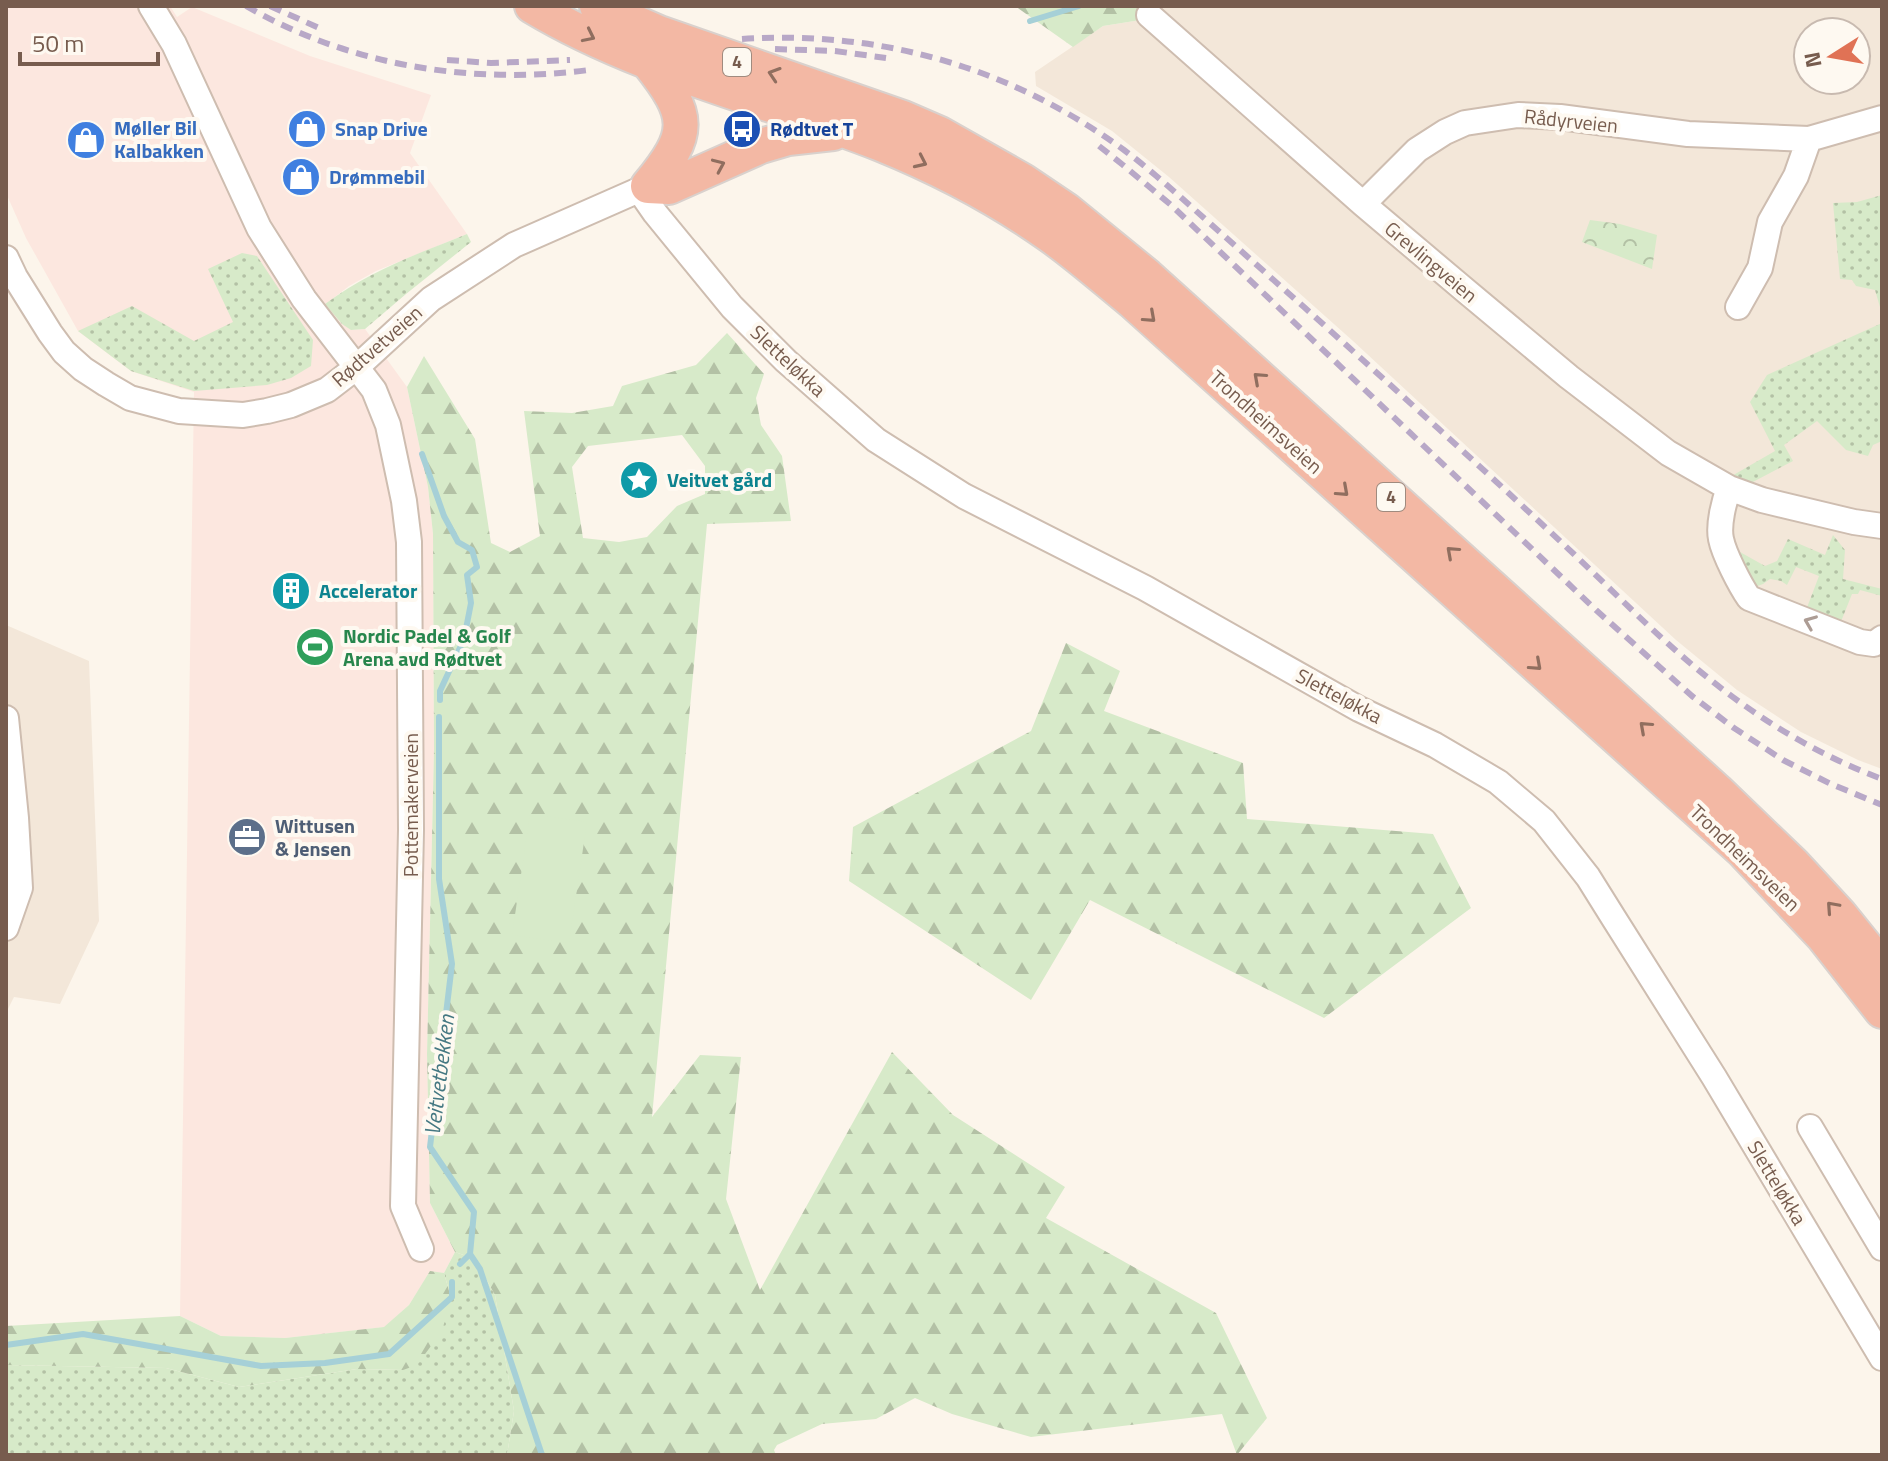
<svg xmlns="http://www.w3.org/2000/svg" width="1888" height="1461" viewBox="0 0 1888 1461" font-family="'Titillium Web',sans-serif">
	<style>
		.residential { fill: #f3e7d9; fill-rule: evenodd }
		.commercial { fill: #fce7df }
		.grass { fill: url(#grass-dots) }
		.forest { fill: url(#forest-firs); fill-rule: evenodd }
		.park { fill: url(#park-crowns) }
		.pitch { fill: #d7eac9 }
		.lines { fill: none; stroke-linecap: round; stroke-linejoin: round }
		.stream { stroke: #a6d0d7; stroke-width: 6 }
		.minor-casing { stroke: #cebdb0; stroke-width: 28 }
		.highway-casing { stroke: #d9d1cd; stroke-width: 38 }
		.minor { stroke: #fff; stroke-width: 24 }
		.highway { stroke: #f3b8a4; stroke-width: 34 }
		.rail { stroke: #b8a8c7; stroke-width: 6; stroke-dasharray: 12 8; stroke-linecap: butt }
		.oneway { stroke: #906e5f }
		.oneway2 { stroke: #ad9d95 }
		.labels { text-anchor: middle; stroke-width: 8; stroke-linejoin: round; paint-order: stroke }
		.shield { fill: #fef9f1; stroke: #a08b7f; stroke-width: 2 }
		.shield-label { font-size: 18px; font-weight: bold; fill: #775c4e }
		.street-label { font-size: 20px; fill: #775c4e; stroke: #fef9f1 }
		.shop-label { font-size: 20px; font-weight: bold; fill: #366cbe; stroke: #fef9f1; text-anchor: start }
		.transit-label { font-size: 20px; font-weight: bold; fill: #164399; stroke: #fef9f1; text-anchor: start }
		.culture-label { font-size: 20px; font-weight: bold; fill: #0d838f; stroke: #fef9f1; text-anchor: start }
		.leisure-label { font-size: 20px; font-weight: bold; fill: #27864d; stroke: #fef9f1; text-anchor: start }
		.service-label { font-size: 20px; font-weight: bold; fill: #4e5e75; stroke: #fef9f1; text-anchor: start }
		.water-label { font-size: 22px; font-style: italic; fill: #457882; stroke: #fef9f1 }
	</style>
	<defs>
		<pattern id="grass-dots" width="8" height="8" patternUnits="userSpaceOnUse" patternTransform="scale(2)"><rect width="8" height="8" fill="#d7eac9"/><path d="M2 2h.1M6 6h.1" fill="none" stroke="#b3c1a5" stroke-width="1.8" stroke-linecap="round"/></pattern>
		<pattern id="forest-firs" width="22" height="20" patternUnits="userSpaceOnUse" patternTransform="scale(2)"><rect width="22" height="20" fill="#d7eac9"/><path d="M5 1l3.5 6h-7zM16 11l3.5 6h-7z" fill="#b3c1a5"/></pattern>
		<pattern id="park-crowns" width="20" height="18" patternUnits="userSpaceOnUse" patternTransform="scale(2)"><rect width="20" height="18" fill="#d7eac9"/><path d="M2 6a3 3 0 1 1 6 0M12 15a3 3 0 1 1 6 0" fill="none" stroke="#b3c1a5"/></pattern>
	</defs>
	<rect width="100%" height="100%" fill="#fcf5eb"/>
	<path class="residential" d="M 1162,6 L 1882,6 L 1882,769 L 1858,760 L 1801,732 L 1737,690 L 1676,640 L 1353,341 L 1169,177 L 1112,131 L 1036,86 L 1035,72 L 1103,26 L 1147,19 ZM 1808,32 L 1856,32 L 1856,80 L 1808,80 Z
		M 6,625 L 89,661 L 99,921 L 60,1004 L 14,997 L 6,1013 Z"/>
	<path class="commercial" d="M 6,6 L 170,6 L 177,17 L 192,7 L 310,56 L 431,95 L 410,153 L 467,234 L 376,271 L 349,286 L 326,304 L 351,330 L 365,329 L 407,387 L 428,487 L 433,534 L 434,750 L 427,1054 L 430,1203 L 455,1252 L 444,1273 L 430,1272 L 409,1305 L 385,1327 L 285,1338 L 221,1336 L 180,1316 L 194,392 L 131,371 L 78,331 L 26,238 L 6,193 Z"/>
	<path class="grass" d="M 1882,195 L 1882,314 L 1875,290 L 1856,286 L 1852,280 L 1840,279 L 1833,203 L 1857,202 Z
		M 467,234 L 471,242 L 406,294 L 365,329 L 351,330 L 342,324 L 325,304 C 371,270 415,255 467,234 Z
		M 242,253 L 257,256 L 313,340 L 311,366 L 291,378 L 267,385 L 194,391 L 131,371 L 78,331 L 132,306 L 194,341 L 233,322 L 208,269 Z
		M 1882,323 L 1882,441 L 1873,445 L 1868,456 L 1846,450 L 1817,421 L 1784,445 L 1793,461 L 1749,484 L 1730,477 L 1775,451 L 1750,402 L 1767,375 Z
		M 1833,535 L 1845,550 L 1843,579 L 1882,589 L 1882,596 L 1860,590 L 1858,594 L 1852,594 L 1840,624 L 1803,618 L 1819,576 L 1796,567 L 1787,585 L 1781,581 L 1770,579 L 1763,584 L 1747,590 L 1732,552 L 1740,552 L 1765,566 L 1777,561 L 1788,539 L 1825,555 Z
		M 455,1252 L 475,1259 L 495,1295 L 514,1411 L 507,1455 L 6,1455 L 6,1365 L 166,1368 L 239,1387 L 357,1369 L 403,1370 L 451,1298 L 444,1273 Z"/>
	<path class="forest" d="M 1015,6 L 1162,6 L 1147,19 L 1103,26 L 1073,47 Z
		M 727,333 L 764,374 L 756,398 L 761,425 L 782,456 L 791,521 L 707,524 L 652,1117 L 700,1055 L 741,1057 L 726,1199 L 760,1290 L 892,1052 L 953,1115 L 1065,1187 L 1046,1218 L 1216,1313 L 1267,1418 L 1237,1455 L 1222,1414 L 1031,1437 L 952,1414 L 915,1398 L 876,1419 L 822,1424 L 777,1445 L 774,1450 L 776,1455 L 507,1455 L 514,1411 L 495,1295 L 475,1259 L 455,1252 L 430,1203 L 427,1054 L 434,750 L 433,534 L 428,487 L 407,387 L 424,356 L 475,439 L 491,543 L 510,552 L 540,536 L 524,411 L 572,413 L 613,406 L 622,386 L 696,365 ZM 682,435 L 705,466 L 705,494 L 677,506 L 647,537 L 619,542 L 583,538 L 572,467 L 588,446 Z
		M 1066,643 L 1120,671 L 1104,711 L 1243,763 L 1247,819 L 1433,834 L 1471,908 L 1324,1018 L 1090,900 L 1031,1000 L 849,881 L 853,827 L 1031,731 Z
		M 430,1271 L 444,1273 L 451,1298 L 442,1331 L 417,1365 L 403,1370 L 357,1369 L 239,1387 L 166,1368 L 6,1365 L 6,1326 L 180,1316 L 221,1336 L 285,1338 L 384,1327 L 409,1305 Z"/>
	<path class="park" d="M 1590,220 L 1620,224 L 1657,235 L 1652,269 L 1582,242 Z"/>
	<path class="pitch" d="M 530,814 L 587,822 L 569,943 L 512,935 Z"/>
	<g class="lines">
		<path class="stream" d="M 1030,21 L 1079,6
			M 422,454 L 444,516 L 458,542 L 472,550 L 477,567 L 467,575 L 471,603 L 464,639 L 440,691 L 440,700
			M 439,717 L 439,879 L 452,964 L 430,1147 L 474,1212 L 470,1254 L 480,1269 L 542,1455
			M 460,1264 L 470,1254
			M 6,1345 L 83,1334 L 261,1366 L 325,1363 L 389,1354 L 452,1297 L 452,1282"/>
		<g class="minor-casing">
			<path id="minor" d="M 151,6 L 174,44 L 259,228 L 304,299 L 374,390 L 388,425 L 404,501 L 409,542 L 411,830 L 403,1206 L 421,1249
				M 1149,15 L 1363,204 L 1466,291 L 1569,377 L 1668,453 L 1729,488 L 1762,500 L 1854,522 L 1882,526
				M 639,190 L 655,213 L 732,307 L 786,361 L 876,440 L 964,496 L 1145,588 L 1359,709 L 1435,745 L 1498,782 L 1544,821 L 1588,877 L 1613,917 L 1714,1077 L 1882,1358
				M 1363,204 L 1417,150 L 1445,132 L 1465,123 L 1518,115 L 1560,117 L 1688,134 L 1809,139 L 1882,118
				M 6,258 L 15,277 L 50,333 L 64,352 L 83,369 L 106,384 L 130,398 L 179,411 L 243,415 L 267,411 L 291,405 L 327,390 L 357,367 L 431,299 L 514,245 L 648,186
				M 1738,307 L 1760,268 L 1770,222 L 1796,176 L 1809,139
				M 1729,488 C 1724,501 1718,525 1721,539 C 1724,554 1740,585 1749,598 L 1860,642 L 1874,644 L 1882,638
				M 6,718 L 16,818 L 20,888 L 6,928
				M 1810,1127 L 1882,1248"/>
		</g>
		<g class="highway-casing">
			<path id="highway" d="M 532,6 C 640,71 764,98 881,144 C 940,168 999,199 1051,236 C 1079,256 1105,279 1132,301 L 1743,851 L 1823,936 L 1882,1011
				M 597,6 L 659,33 L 903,118 L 940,134 L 1023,181 L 1066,210 L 1147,276 L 1717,791 L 1793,864 L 1840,915 L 1882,967
				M 648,62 C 691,116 692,133 648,186
				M 648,186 L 669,187 L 761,146 L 788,138 L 833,133"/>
		</g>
		<use href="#minor" class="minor"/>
		<use href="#highway" class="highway"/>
		<path class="rail" d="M 246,6 C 350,66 471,85 589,70
			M 270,6 L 319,28
			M 742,39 C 882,30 1011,68 1124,150 C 1152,171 1178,195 1204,218 C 1238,248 1271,278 1304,307 C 1396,390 1488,473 1578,558 C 1620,598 1662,641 1707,677 C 1760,720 1818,755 1882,779
			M 775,49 L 835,51 L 886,58
			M 447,60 L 491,63 L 570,60
			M 1099,146 L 1123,165 L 1171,205 L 1596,610 L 1692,696 L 1734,728 L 1783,760 L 1831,784 L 1882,805"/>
	</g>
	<defs><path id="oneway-chevron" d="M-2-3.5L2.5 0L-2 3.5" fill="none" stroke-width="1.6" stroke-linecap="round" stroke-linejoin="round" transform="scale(2)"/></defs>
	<g class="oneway">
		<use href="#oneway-chevron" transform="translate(589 36) rotate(26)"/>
		<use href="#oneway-chevron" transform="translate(774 74) rotate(-162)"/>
		<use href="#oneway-chevron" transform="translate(921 162) rotate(25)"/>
		<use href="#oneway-chevron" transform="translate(719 165) rotate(-24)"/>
		<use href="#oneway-chevron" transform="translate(1150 317) rotate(42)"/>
		<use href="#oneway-chevron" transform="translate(1259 378) rotate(-138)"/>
		<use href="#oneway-chevron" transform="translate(1343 491) rotate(42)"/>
		<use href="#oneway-chevron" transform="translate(1452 552) rotate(-138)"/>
		<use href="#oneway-chevron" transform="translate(1536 665) rotate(42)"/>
		<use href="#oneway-chevron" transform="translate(1645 727) rotate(-138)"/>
		<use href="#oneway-chevron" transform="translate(1832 907) rotate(-132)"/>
	</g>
	<use class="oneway2" href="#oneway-chevron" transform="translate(1810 622) rotate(-158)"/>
	<defs>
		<g id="shop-disc" transform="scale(2)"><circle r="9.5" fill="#3f7fe0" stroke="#fef9f1"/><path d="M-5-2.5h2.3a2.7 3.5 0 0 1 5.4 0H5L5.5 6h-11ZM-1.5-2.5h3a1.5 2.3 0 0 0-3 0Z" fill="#fff"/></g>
		<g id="bus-disc" transform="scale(2)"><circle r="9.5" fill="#1a4fb4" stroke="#fef9f1"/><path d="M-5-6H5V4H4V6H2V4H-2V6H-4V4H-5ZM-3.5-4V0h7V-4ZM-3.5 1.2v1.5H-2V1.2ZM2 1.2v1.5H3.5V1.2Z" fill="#fff"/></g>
		<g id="sight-disc" transform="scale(2)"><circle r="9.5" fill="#0f9aa8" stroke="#fef9f1"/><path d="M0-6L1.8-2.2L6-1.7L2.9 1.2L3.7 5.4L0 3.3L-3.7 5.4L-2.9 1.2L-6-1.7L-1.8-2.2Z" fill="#fff"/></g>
		<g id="building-disc" transform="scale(2)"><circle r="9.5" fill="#0f9aa8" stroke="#fef9f1"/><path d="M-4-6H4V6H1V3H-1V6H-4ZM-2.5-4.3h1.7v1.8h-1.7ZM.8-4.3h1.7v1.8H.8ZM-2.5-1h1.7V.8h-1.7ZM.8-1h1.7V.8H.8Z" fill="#fff"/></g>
		<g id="stadium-disc" transform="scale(2)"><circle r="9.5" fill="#2e9e5b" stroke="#fef9f1"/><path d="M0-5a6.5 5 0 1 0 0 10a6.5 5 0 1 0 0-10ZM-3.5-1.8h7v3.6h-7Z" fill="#fff"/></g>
		<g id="office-disc" transform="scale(2)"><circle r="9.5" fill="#5c6f8a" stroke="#fef9f1"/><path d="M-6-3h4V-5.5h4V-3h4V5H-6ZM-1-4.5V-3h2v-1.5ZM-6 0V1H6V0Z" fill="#fff"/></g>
	</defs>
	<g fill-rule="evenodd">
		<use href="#shop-disc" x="307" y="129"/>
		<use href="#bus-disc" x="742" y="129"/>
		<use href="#shop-disc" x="86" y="140"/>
		<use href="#shop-disc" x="301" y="177"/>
		<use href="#sight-disc" x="639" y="480"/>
		<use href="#building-disc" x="291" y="591"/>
		<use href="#stadium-disc" x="315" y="647"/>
		<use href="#office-disc" x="247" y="837"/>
	</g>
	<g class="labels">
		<g class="shield">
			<rect x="723" y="48" width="28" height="28" rx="6"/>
			<rect x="1377" y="483" width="28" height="28" rx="6"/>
		</g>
		<g class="shield-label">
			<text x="737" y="68">4</text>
			<text x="1391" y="503">4</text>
		</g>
		<g class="street-label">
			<text transform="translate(1571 121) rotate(6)" y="7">Rådyrveien</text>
			<text transform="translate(1431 262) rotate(40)" y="7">Grevlingveien</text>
			<text transform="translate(377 346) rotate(-41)" y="7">Rødtvetveien</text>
			<text transform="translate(788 361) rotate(43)" y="7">Sletteløkka</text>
			<text transform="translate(1266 422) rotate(42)" y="7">Trondheimsveien</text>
			<text transform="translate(1339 696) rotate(28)" y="7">Sletteløkka</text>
			<text transform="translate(411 805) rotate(-90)" y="7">Pottemakerveien</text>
			<text transform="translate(1745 858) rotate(44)" y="7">Trondheimsveien</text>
			<text transform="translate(1777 1183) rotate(59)" y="7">Sletteløkka</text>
		</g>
		<g class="shop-label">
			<text x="114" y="135">Møller Bil<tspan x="114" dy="23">Kalbakken</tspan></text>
			<text x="335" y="136">Snap Drive</text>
			<text x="329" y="184">Drømmebil</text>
		</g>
		<g class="transit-label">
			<text x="770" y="136">Rødtvet T</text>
		</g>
		<g class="culture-label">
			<text x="667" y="487">Veitvet gård</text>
			<text x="319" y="598">Accelerator</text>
		</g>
		<g class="leisure-label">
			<text x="343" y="643">Nordic Padel &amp; Golf<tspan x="343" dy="23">Arena avd Rødtvet</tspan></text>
		</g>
		<g class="service-label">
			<text x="275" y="833">Wittusen<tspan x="275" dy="23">&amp; Jensen</tspan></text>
		</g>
		<g class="water-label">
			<text transform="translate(439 1075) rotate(-83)" y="8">Veitvetbekken</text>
		</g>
	</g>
	<rect width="1888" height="1461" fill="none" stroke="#775c4e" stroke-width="16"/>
	<g transform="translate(1832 56) rotate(259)"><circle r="38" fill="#fef9f1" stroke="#c8bab0" stroke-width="2"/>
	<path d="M0-6L14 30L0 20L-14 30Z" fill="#e07255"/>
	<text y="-12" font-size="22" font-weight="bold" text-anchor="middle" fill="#775c4e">N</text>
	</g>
	<path d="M20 52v12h138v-12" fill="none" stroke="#775c4e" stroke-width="4"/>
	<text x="32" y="52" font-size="24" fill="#775c4e" stroke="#fef9f1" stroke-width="6" paint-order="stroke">50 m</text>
</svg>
